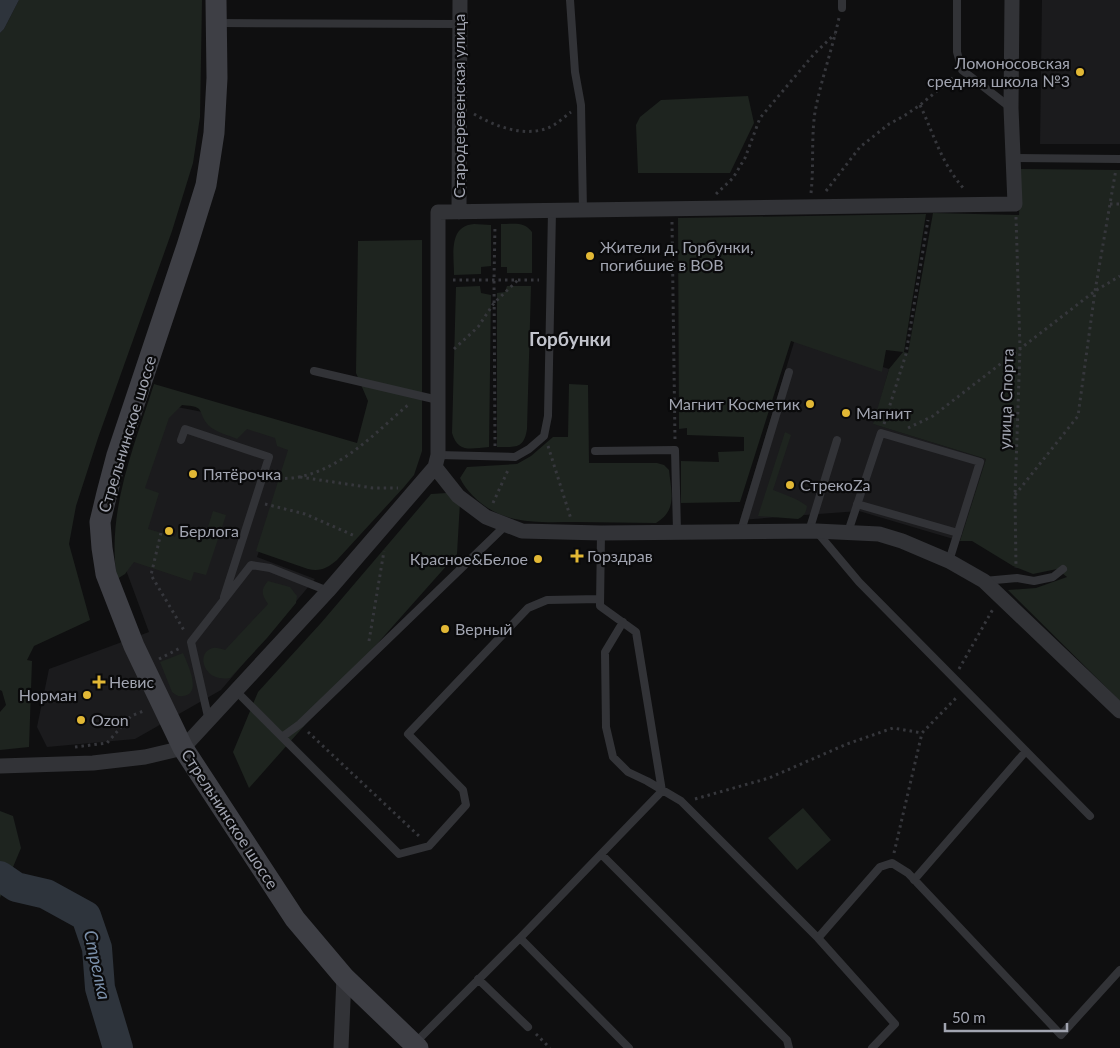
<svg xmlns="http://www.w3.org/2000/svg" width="1120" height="1048" viewBox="0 0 1120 1048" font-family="Lato,sans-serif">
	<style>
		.built { fill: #1b1b1d }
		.green { fill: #1e241f }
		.water { fill: #2e343c }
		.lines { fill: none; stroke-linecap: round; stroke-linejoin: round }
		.river { stroke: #2e343c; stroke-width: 30 }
		.path { stroke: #36373c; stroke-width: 3; stroke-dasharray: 2.5 4; stroke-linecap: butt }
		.lane { stroke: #323337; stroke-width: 8 }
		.street { stroke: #323337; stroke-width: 15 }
		.secondary { stroke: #3e3f45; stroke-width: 21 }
		.poi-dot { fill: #e2b835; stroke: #0a0a0b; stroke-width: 2 }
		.labels { text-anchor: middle; stroke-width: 4.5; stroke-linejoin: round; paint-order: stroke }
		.poi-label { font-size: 16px; fill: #a1a4b0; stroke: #0a0a0b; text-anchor: start }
		.street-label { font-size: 16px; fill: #a1a4b0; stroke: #0a0a0b }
		.water-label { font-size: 18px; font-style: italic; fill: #7a8fa9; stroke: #0a0a0b }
		.quarter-label { font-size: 19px; font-weight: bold; fill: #c2c4cc; stroke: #0a0a0b }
	</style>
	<rect width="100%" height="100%" fill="#0f0f10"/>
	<path class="built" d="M 1042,0 L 1120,0 L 1120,144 L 1040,144 Z
		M 795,339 L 889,369 L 874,424 L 986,459 L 960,541 L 859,511 L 740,520 Z
		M 162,404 L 300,431 L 257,557 L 315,579 L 221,690 L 135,739 L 47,747 L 37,727 L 49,669 L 149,632 L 119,551 Z"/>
	<path class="green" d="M 19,0 L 202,0 L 200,117 L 193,163 L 172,231 L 98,438 L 76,506 L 69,544 L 90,620 L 34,646 L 27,660 L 32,661 L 29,747 L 0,750 L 0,712 L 6,705 L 2,691 L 0,690 L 0,33 L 4,29 Z
		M 748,96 L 754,123 L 730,173 L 638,173 L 636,125 L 640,117 L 661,100 Z
		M 1021,169 L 1120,170 L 1120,701 L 1008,590 L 1036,588 L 1067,577 L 1057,569 L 1033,574 L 1013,566 L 972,541 L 960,541 L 986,459 L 873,424 L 889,369 L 903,352 L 886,350 L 882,372 L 791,341 L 740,502 L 681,503 L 681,461 L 719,462 L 718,452 L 744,451 L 744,437 L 687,435 L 687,428 L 679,429 L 678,218 L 926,214 L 904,352 L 908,353 L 933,213 L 1019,215 Z
		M 474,224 L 491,225 L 491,266 L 481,267 L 481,274 L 454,275 C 454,255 448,226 474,224 Z
		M 501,224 C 514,224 524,221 532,232 L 532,273 L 507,273 L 507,267 L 501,267 Z
		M 422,240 L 422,451 L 414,475 L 404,487 L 337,560 C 327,568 321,572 308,569 L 256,551 L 288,450 L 277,446 L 275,438 L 247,429 L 237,439 C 228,435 215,432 208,425 C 196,410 207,407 182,405 L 169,418 L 145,488 L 159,493 L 148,529 L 175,537 L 180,524 L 206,533 L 213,511 L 226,515 L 206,575 L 194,572 L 191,581 L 134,562 L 125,574 L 117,579 C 106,512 134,447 154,384 L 357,443 L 368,401 L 356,373 L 358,241 Z
		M 480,286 L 481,293 L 491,295 L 489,447 C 472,448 458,454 452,433 L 456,287 Z
		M 507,286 L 531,286 L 527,429 C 524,449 516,447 497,447 L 497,293 L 505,292 Z
		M 569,384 L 588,385 L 589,463 L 657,463 L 664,465 L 669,470 C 671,491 678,510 656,523 C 629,523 602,522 575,522 C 550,522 523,524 499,514 C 483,507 467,493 460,478 L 467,467 L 517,464 L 531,456 L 553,437 L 568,437 Z
		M 785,432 L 791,435 L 773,490 C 786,495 796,498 807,506 C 806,513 804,516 798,519 L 758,516 Z
		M 447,493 L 460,502 L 457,554 L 249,788 L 233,752 L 258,692 L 321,623 L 431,494 Z
		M 268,581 L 290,587 L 297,596 L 296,603 L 267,638 L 230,678 C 203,683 195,652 213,648 C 216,647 221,649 225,650 L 268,604 C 262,595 260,590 268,581 Z
		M 183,653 C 187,663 203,694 183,696 C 178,697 176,695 172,692 L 160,662 Z
		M 803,808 L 831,840 L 797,870 L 768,838 Z
		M 0,811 L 13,816 L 21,848 L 0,898 Z"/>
	<path class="water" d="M 0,0 L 19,0 L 4,29 L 0,33 Z"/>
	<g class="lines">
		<path class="river" d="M 0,876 L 16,887 L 46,894 L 86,916 L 97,948 L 100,988 L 118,1048"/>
		<path class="path" d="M 920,105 C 935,137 941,163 965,190
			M 474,114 C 496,127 524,137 548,128 C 556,125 564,117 571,112
			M 826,191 L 860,147 L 889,124 L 904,116 L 920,105 L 954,77
			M 811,193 C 814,166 811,139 815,112 C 821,80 832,50 839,18
			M 716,194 L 733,178 L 745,158 L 760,118 L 814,54 L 835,34
			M 1110,204 L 1120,204
			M 1016,217 L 1020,348 L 1015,495 L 1016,568
			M 672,222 L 675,441
			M 453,280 L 539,280
			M 454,349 L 478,327 L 494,303 L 518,280
			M 884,424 L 906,354 L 928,220
			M 908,428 L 933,416 L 1095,291 L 1120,276
			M 495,446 L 494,280 L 495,225
			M 548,446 L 571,519
			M 300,477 L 373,488 L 398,488
			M 272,479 C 281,478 291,479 299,477 C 343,468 375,433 408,405
			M 1015,495 L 1078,416 L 1095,291 L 1116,169
			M 493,503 L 509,468
			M 265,504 L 305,514 L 355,536
			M 161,533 L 151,575 L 185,632
			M 369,641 L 384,551
			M 159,659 L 182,647
			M 959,669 L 993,609
			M 308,732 L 420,837
			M 75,747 L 107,743 L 131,716 L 146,710
			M 695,799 L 769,778 L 847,744 L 893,728 L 922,733
			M 894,853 L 922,733 L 957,697
			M 536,1034 L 550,1048"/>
		<path class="lane" d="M 570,0 L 575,72 L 581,105 L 583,210
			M 957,0 L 957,52 L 962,70 L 1011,108
			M 842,8 L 842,0
			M 217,23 L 460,24
			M 1013,158 L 1120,159
			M 314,371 L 438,400
			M 181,440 L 185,429 L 269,457 L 224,597
			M 595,451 L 675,450 L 677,531
			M 438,455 L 515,457 L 529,449 L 544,436 L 548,416 L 552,211
			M 857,504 L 958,533
			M 741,531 L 789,372
			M 809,531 L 837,440
			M 817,532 L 859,582 L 1090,816
			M 848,532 L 881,433 L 980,462 L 949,561
			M 601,533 L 600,606 L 636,632 L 662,791
			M 984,581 L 1017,578 L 1034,581 L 1053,577 L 1063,569
			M 623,622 L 605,652 L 606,727 L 613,757 L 628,772 L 647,781 L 681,801 L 818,938 L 895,1024 L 872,1048
			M 236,691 L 399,854 L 429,846 L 466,805 L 463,790 L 408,734 L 528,608 L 547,600 L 600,599
			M 209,721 L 191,642 L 251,565 L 270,568 L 328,591
			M 282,737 L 300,724 L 506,525
			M 601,854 L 787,1040 L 789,1048
			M 914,880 L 1026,751
			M 520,938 L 629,1048
			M 818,938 L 880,867 L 892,863 L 908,873 L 1061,1035 L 1120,970
			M 478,979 L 528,1027
			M 415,1043 L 520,938 L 662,791"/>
		<path class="street" d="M 459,212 L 460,0
			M 435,467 L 458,496 L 486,517 L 522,531 L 601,533 L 816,531 L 879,534 L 902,541 L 949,561 L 984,581 L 1120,711
			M 0,766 L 93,763 L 145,757 L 183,748 L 328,591 L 435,467 L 438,455 L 438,212 L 1015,204 L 1011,108 L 1012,0
			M 341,1048 L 344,977"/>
		<path class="secondary" d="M 216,0 L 217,78 L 214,133 L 206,185 L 187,246 L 117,455 L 107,493 L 100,522 L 102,548 L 106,574 L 134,646 L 183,748 L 295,919 L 344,977 L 418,1048"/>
	</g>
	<g class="poi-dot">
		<circle cx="1080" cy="72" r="5"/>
		<circle cx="590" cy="256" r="5"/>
		<circle cx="810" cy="404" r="5"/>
		<circle cx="846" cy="413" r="5"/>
		<circle cx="193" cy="474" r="5"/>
		<circle cx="790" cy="485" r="5"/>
		<circle cx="169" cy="531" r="5"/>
		<path d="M574.5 548.5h5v5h5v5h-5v5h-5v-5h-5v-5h5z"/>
		<circle cx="538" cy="559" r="5"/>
		<circle cx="445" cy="629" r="5"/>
		<path d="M96.5 674.5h5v5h5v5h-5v5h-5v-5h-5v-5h5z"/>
		<circle cx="87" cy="695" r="5"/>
		<circle cx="81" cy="720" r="5"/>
	</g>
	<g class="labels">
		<g class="poi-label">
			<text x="1070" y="69" text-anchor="end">Ломоносовская<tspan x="1070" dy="18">средняя школа №3</tspan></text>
			<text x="600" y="253">Жители д. Горбунки,<tspan x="600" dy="18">погибшие в ВОВ</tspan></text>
			<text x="800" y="410" text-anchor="end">Магнит Косметик</text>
			<text x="856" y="419">Магнит</text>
			<text x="203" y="480">Пятёрочка</text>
			<text x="800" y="491">СтрекоZа</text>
			<text x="179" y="537">Берлога</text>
			<text x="587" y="562">Горздрав</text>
			<text x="528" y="565" text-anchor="end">Красное&amp;Белое</text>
			<text x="455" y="635">Верный</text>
			<text x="109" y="688">Невис</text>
			<text x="77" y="701" text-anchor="end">Норман</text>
			<text x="91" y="726">Ozon</text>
		</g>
		<g class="street-label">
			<text transform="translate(459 106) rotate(-90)" y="6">Стародеревенская улица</text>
			<text transform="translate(1006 399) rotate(-88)" y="6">улица Спорта</text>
			<text transform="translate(127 434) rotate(-73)" y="6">Стрельнинское шоссе</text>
			<text transform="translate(230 819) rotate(57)" y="6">Стрельнинское шоссе</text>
		</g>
		<g class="water-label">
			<text transform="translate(97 965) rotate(78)" y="6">Стрелка</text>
		</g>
		<g class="quarter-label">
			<text x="570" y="346">Горбунки</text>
		</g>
	</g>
	<path d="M945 1023v8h122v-8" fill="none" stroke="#a1a4b0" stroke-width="2.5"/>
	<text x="952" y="1023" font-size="15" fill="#a1a4b0" stroke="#0a0a0b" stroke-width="4" paint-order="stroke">50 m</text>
</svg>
